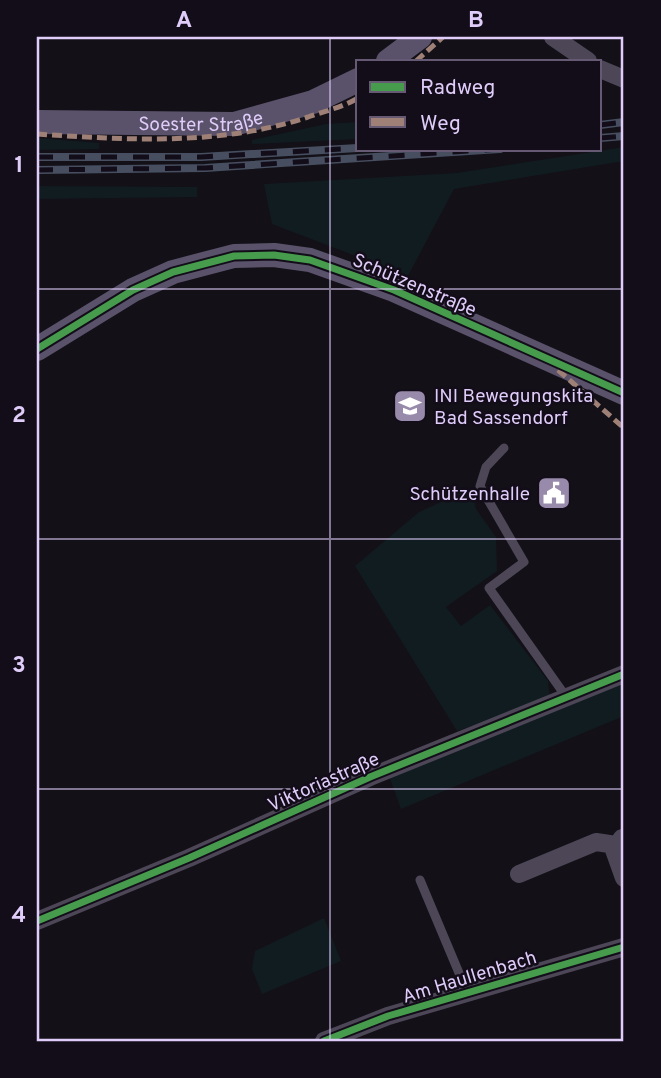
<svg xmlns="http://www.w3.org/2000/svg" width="661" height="1078" viewBox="0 0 661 1078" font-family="Overpass,sans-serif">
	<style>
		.green { fill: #111c21 }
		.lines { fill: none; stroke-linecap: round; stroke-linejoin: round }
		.lane { stroke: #4c4657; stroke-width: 9 }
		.street { stroke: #4c4657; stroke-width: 18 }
		.secondary { stroke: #5a526a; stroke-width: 24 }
		.rail-casing { stroke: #464e60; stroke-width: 8 }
		.rail { stroke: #130d1a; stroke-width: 5; stroke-dasharray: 16; stroke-linecap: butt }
		.quiet { stroke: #9e8076; stroke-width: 5; stroke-dasharray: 10 5; stroke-linecap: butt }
		.cycleway-casing { stroke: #130d1a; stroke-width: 11 }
		.cycleway { stroke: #469c4c; stroke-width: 7 }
		.grid { fill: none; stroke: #dfccf9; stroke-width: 2; stroke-opacity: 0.55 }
		.labels { text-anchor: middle; stroke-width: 5; stroke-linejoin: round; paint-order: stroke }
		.street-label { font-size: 19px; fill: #dfccf9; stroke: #130d1a }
		.poi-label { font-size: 19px; fill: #dfccf9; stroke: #130d1a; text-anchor: start }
		.neatline { fill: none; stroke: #dfccf9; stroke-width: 2.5 }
		.grid-label { font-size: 23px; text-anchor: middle; font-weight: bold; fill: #dfccf9 }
	</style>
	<rect width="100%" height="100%" fill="#131017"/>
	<path class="green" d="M 358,122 L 358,139 L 252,144 L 252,140 L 326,124 Z
		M 37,138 L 99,143 L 99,149 L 37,150 Z
		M 624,147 L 624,161 L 454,189 L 408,276 L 272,224 L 264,184 L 457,173 Z
		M 37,186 L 197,187 L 197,197 L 37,199 Z
		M 472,488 L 476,509 L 496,537 L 497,571 L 446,607 L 461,626 L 490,605 L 548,681 L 550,698 L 545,702 L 457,731 L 355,566 L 419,512 Z
		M 624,682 L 624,716 L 401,809 L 389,776 Z
		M 324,918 L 341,961 L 262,994 L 252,969 L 255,951 Z"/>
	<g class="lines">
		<path class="lane" d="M 504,448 L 486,467 L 480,486 L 524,562 L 489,588 L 567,698
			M 420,880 L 467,992"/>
		<path class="street" d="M 553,37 L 588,61
			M 600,69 L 624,79
			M 622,838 L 614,850 L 624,878
			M 519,874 L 596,842 L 616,845
			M 37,921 L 189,858 L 370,777 L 624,674
			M 324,1041 L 388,1016 L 624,947"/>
		<g class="secondary">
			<path d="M 388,61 L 420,37"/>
			<path id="s1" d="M 37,122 L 234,124 L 313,102 L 358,80"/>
			<path d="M 37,349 L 133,290 L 173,272 L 234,256 L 274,255 L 310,260 L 394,290 L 624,393"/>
		</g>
		<g class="rail-casing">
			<path id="rail" d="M 600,125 L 624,122
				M 600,138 L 624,136
				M 37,157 L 201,157 L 358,148
				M 37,170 L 205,168 L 500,149"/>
		</g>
		<use href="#rail" class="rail"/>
		<path class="quiet" d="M 416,61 L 443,37
			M 37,134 C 129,140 220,146 308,117 C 325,111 343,107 358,98
			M 558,370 L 624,428"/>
		<g class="cycleway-casing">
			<path id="cycleway" d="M 37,349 L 133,290 L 173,272 L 234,256 L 274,255 L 310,260 L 394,290 L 624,393
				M 37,921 L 189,858 L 370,777 L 624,674
				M 324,1041 L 388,1016 L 624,947"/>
		</g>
		<use href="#cycleway" class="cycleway"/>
	</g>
	<path class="grid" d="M 330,37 L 330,1041M 37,289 L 624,289M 37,539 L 624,539M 37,789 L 624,789"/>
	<defs>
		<g id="school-square" transform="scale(1.75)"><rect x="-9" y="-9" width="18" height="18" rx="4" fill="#988aaa" stroke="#130d1a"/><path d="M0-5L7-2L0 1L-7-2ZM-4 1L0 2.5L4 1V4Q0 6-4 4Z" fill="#fff"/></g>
		<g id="civic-square" transform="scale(1.75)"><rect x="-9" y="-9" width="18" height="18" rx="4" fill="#988aaa" stroke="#130d1a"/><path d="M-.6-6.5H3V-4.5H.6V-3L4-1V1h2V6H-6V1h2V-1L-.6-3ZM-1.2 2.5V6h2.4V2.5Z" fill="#fff"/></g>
	</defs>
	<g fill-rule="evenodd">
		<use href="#school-square" x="410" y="406"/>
		<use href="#civic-square" x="554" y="493"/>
	</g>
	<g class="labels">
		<g class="street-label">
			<text dy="7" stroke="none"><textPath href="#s1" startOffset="164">Soester Straße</textPath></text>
			<text transform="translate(415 284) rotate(23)" y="7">Schützenstraße</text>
			<text transform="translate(323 781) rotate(-24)" y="7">Viktoriastraße</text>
			<text transform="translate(469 976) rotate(-17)" y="7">Am Haullenbach</text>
		</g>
		<g class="poi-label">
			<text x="434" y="402">INI Bewegungskita<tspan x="434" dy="22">Bad Sassendorf</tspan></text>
			<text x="530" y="500" text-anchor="end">Schützenhalle</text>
		</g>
	</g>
	<rect width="661" height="1078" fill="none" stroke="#130d1a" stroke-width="77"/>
	<rect x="356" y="60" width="245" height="91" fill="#130d1a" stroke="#655973" stroke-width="2"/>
	<rect x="370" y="82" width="35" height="10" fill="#469c4c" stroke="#655973" stroke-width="2"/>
	<text x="420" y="94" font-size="21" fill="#dfccf9">Radweg</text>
	<rect x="370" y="117" width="35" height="10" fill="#9e8076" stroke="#655973" stroke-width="2"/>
	<text x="420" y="130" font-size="21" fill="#dfccf9">Weg</text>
	<rect x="38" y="38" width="584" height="1002" class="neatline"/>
	<g class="grid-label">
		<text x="184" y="27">A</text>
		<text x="476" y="27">B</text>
		<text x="19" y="172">1</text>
		<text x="19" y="422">2</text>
		<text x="19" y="672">3</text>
		<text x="19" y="922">4</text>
	</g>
</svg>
